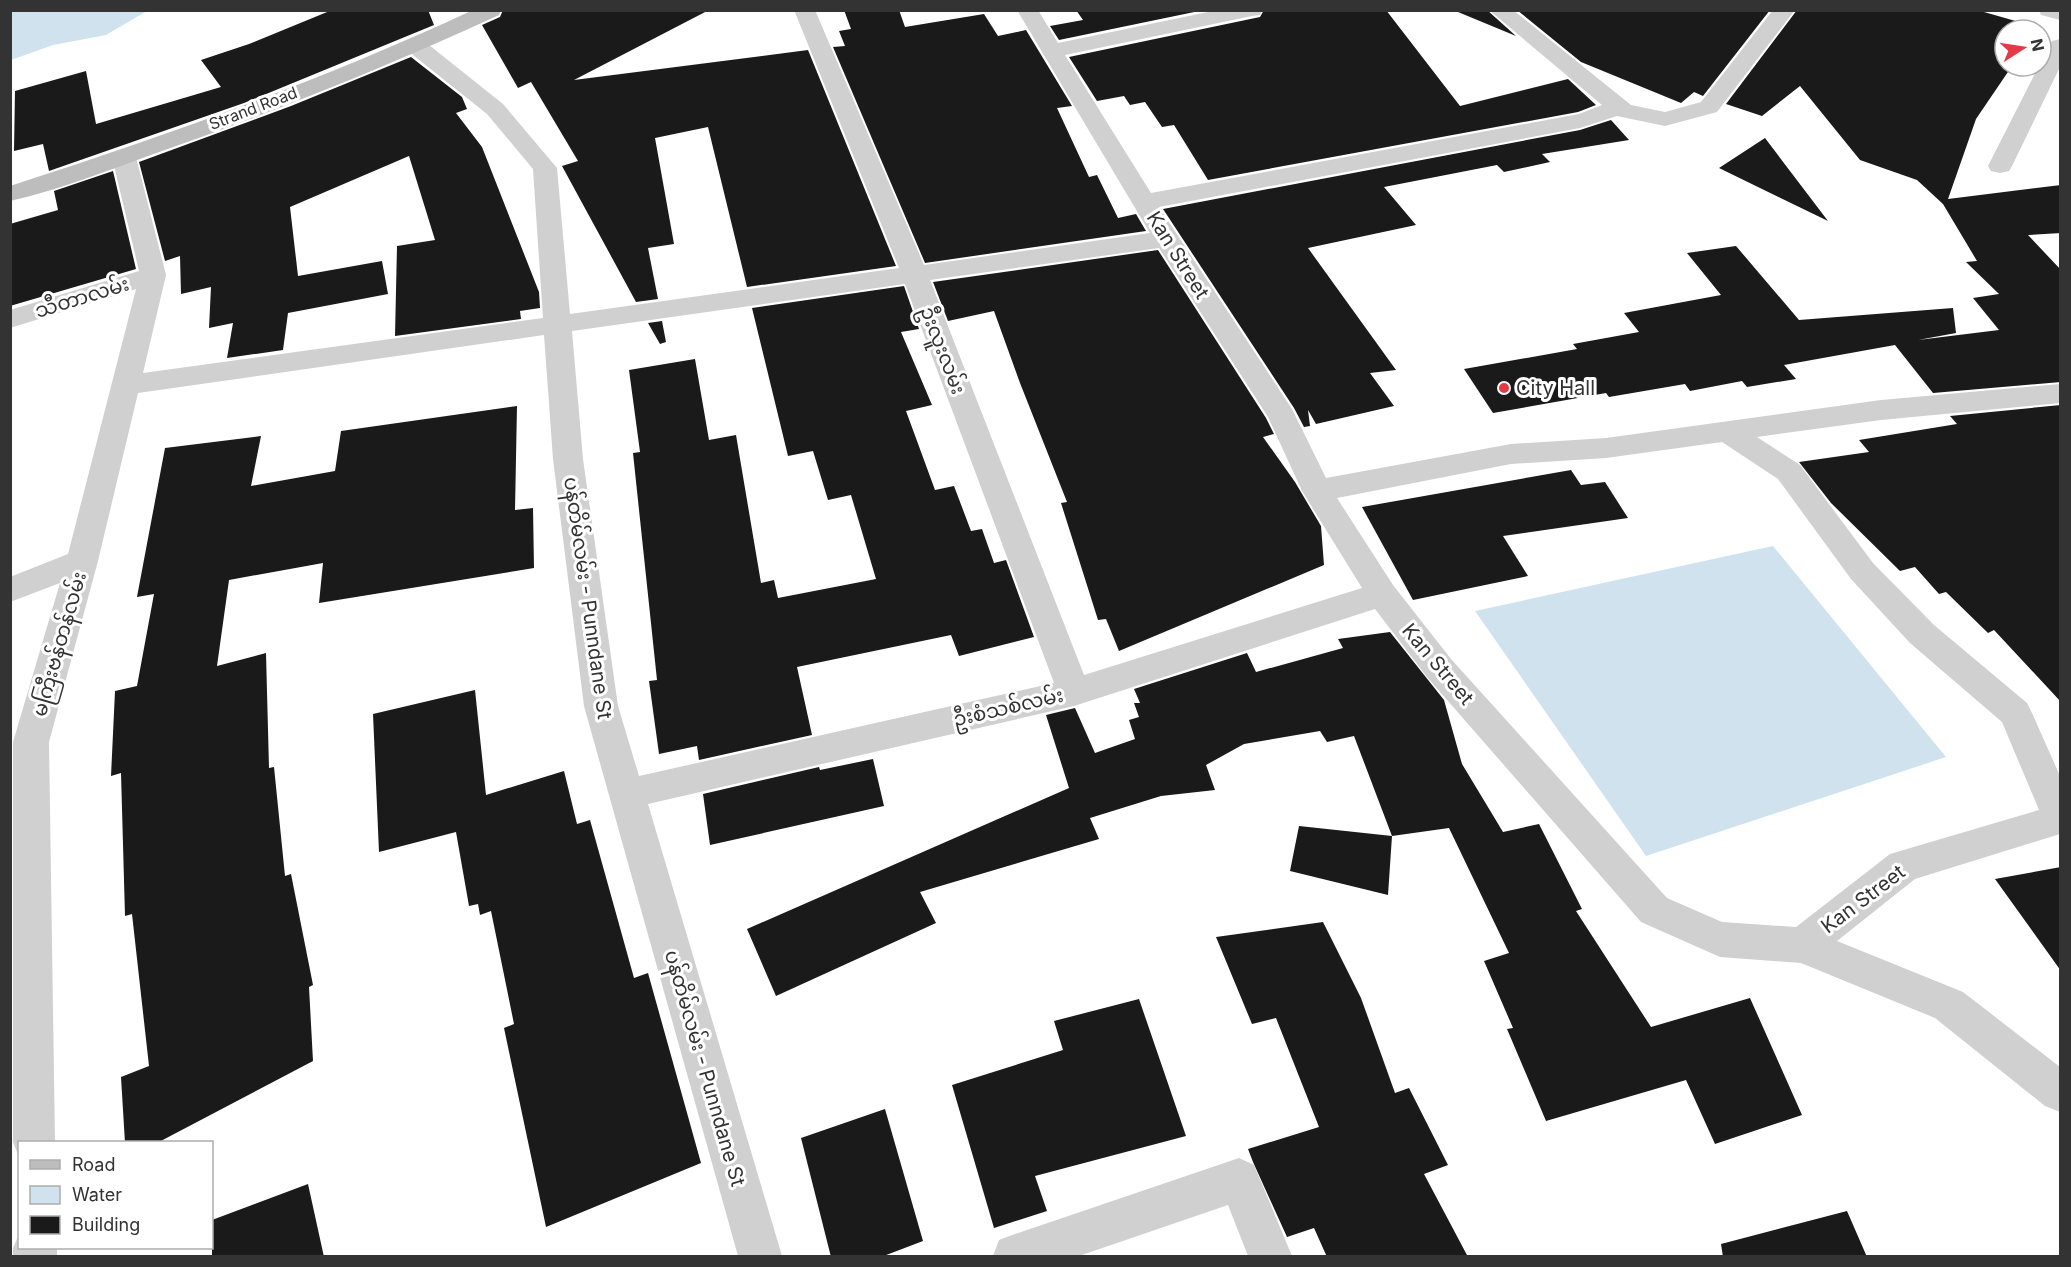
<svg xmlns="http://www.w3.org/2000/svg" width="2071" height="1267" viewBox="0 0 2071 1267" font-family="Inter,'Noto Sans Myanmar',sans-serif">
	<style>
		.water { fill: #cfe2ee }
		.building { fill: #1a1a1a }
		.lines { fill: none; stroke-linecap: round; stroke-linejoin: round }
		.street { fill: #d0d0d0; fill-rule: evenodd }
		.secondary { fill: #bdbdbd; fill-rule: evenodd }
		.poi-dot { fill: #e63946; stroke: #fff; stroke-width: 2 }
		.labels { text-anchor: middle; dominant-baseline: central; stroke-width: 6; stroke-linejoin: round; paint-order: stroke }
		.far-street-label { font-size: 16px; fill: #333; stroke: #fff }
		.street-label { font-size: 20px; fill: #333; stroke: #fff }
		.poi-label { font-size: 20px; fill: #333; stroke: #fff; text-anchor: start }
	</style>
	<rect width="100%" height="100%" fill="#fff"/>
	<path class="water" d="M11,10H147V11L106,35L53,45L11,60Z
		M1773,546L1946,757L1646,856L1475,611Z"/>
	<path class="building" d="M332,10H428L434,25L244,103L49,171L43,144L14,151L15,91L86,71L96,124L221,87L201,60L249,44Z
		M503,10H709L574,80L808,50L896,266L747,287L708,127L655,138L674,244L648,248L658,299L636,302L562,166L578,161L531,82L518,88L482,25L500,17Z
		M844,10H899L905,27L984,14L998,36L1026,30L1072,106L1057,108L1089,177L1097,175L1118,218L1136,214L1146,231L925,263L833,47L845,46L839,31L851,29Z
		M1076,10H1204L1059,40L1050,26L1083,20Z
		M1264,10H1386L1460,106L1568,79L1596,105L1578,112L1208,180L1174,125L1162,127L1145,102L1130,105L1124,96L1097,101L1069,57L1260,17Z
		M1458,10H1487L1516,36L1458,12Z
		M1517,10H1770L1703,96L1694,92L1681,103L1581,62Z
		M1797,10H1977L2033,26L2031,30H2005V66H2012L1976,119L1948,199L2061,185V233L2028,235L2061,270V382L1933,393L1895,345L1784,365L1796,379L1747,387L1742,381L1690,391L1685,384L1609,397L1606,393L1493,413L1464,369L1577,349L1573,344L1639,332L1624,313L1721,295L1687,253L1736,246L1799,320L1953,308L1956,333L1918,340L1999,330L1973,298L1999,294L1966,262L1977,261L1943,204L1917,180L1860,160L1800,86L1762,116L1726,104Z
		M411,57L462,97L467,109L456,113L482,147L539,292L540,308L520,311L521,319L395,336L397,246L435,240L409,156L290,207L298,276L382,261L388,294L288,313L283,350L227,358L233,323L209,328L211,287L181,294L180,256L165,261L139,162L291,106Z
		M1611,120L1629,140L1542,154L1550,162L1504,172L1497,165L1384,187L1416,225L1308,248L1396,370L1370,373L1394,406L1316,424L1308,410L1310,426L1304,427L1294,408L1163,209L1580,130Z
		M1765,138L1828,221L1719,168Z
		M113,171L136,269L10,306V224L58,210L54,191Z
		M1158,250L1266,418L1274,434L1263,437L1295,482L1321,526L1324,565L1119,651L1106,619L1098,620L1061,503L1067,502L1020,383L994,311L948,321L933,282Z
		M904,286L919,329L901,332L932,405L906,411L935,490L954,486L971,531L982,529L994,563L1006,560L1034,637L959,656L951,635L797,667L812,735L699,760L697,746L659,754L649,681L657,680L633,453L640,452L629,370L695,359L709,440L736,435L761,583L774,580L778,598L876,579L851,495L828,500L813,451L788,456L752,308Z
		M662,321L666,342L660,344L648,323Z
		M2061,405V702L1994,630L1988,633L1946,592L1939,594L1915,567L1900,571L1831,503L1799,462L1869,452L1859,440L1957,424L1950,416Z
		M517,406L515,510L533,508L534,568L319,603L323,563L229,580L217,666L266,653L269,768L274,767L285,876L291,874L313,985L309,987L313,1061L157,1143H125L121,1077L149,1066L132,914L125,916L121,773L111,776L115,691L137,686L154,594L137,597L165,448L261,436L251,486L335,471L341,431Z
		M1571,470L1581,485L1605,482L1628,518L1503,536L1528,576L1413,600L1362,507Z
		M1390,632L1444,700L1462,764L1503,832L1539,824L1582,909L1576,911L1651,1027L1750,998L1802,1115L1715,1144L1686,1080L1546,1121L1507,1029L1513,1028L1484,961L1509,953L1449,828L1392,836L1354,736L1327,742L1320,731L1244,744L1206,765L1215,790L1161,796L1090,818L1099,839L920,892L936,923L776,996L747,929L1069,788L1046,715L1075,708L1095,753L1135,739L1129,720L1139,717L1134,703H1140L1134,689L1247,653L1256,672L1343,648L1338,639Z
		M475,690L486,795L564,771L577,824L590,820L634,978L648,973L701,1163L546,1227L504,1028L514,1024L491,911L480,915L478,904L469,906L456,832L379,852L373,714Z
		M873,759L884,806L710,845L703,794L819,767L820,770Z
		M1299,826L1392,836L1388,895L1290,871Z
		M2061,867V971L1995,879Z
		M1323,922L1361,998L1395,1093L1409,1088L1448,1165L1424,1174L1468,1257H1327L1314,1228L1287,1237L1253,1162L1248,1149L1319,1127L1276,1018L1252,1024L1216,937Z
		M1139,999L1186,1136L1035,1176L1047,1211L994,1228L952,1085L1063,1050L1054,1021Z
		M885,1109L923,1241L881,1257H831L801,1138Z
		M308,1184L324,1257H212V1220Z
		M1847,1211L1867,1257H1723L1721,1244Z"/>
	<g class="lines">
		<path class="street" d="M794,10H815L924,265L1150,233L1017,10H1038L1058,43L1218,10H1262L1260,15L1252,16L1065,55L1151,193L1579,114L1602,105L1489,10H1513L1631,105L1665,112L1701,102L1773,10H1795L1717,112L1665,126L1617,116L1580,128L1159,207L1292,409L1326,478L1511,444L1606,438L1881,400L2060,384V403L1881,420L1757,437L1800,465L1873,563L1934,625L2027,703L2032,713L2060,776V834L1915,879L1837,941L1963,992L2060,1067V1112L2045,1106L1935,1018L1801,963L1720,957L1641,922L1427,677L1375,609L1074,706L648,804L782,1256H738L584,706L553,459L544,335L138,393L98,561L49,742L55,1142H20L19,1157L13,1142V742L60,583L10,602V577L68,554L136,289L10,328V310L139,271L112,157L115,152L124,150L133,152L136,157L166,275L143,373L543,318L533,169L487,114L408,51L405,46L408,41H424L503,104L557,168L570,314L899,268ZM1159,248L1268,417L1302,491L1362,588L1084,675L930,280ZM905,284L1054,683L639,776L618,706L583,459L572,331ZM1722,442L1778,479L1851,579L1910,643L2002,722L2039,810L1890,854L1796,927L1722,922L1667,898L1451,659L1393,585L1337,498L1511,464L1606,458Z
			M2039,10H2060V20L2041,15Z
			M2060,39V67L2012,166L2009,171L2000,173L1991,171L1988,166L2049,46L2052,41Z
			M1239,1158L1254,1165L1292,1256H1248L1228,1205L1079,1256H993L999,1240L1015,1234Z
			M20,1232V1248H57V1256H13V1248Z"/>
		<path class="secondary" d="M473,10H501L499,15C389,66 276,111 162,151C112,169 62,189 10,201V186C168,135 323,80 473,10Z"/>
	</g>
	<circle class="poi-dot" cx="1504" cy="388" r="6"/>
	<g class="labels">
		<g class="far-street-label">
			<text transform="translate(253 108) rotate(-21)">Strand Road</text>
		</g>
		<g class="street-label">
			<text transform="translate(1178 255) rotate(58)">Kan Street</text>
			<text transform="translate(82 297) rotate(-17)">သီတာလမ်း</text>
			<text transform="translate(943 350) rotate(69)">ဦးလူးလမ်း</text>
			<text transform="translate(588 598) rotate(82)">ပန်တိမ်လမ်း - Punndane St</text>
			<text transform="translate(59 644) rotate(-74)">မကြီးဗန်တန်လမ်း</text>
			<text transform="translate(1438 664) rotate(50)">Kan Street</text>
			<text transform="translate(1008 707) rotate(-13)">ဦးစံသစ်လမ်း</text>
			<text transform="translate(1863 899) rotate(-37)">Kan Street</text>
			<text transform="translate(705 1068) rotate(74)">ပန်တိမ်လမ်း - Punndane St</text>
		</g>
		<g class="poi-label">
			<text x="1516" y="388">City Hall</text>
		</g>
	</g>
	<rect width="2071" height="1267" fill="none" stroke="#333333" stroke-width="24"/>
	<rect x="18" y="1141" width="195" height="108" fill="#ffffff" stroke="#adadad" stroke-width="1.5"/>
	<rect x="30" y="1160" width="30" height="9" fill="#bdbdbd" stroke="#adadad" stroke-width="1.5"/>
	<text x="72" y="1171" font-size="18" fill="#333333">Road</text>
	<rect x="30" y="1186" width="30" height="18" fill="#cfe2ee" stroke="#adadad" stroke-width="1.5"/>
	<text x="72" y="1201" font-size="18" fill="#333333">Water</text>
	<rect x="30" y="1216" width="30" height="18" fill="#1a1a1a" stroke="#adadad" stroke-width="1.5"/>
	<text x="72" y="1231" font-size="18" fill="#333333">Building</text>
	<g transform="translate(2023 48) rotate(78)"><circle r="28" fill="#ffffff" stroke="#adadad" stroke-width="1.5"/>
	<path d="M0-4.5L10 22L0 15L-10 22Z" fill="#e63946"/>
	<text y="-9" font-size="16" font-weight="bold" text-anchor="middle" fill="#333333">N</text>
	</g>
</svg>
